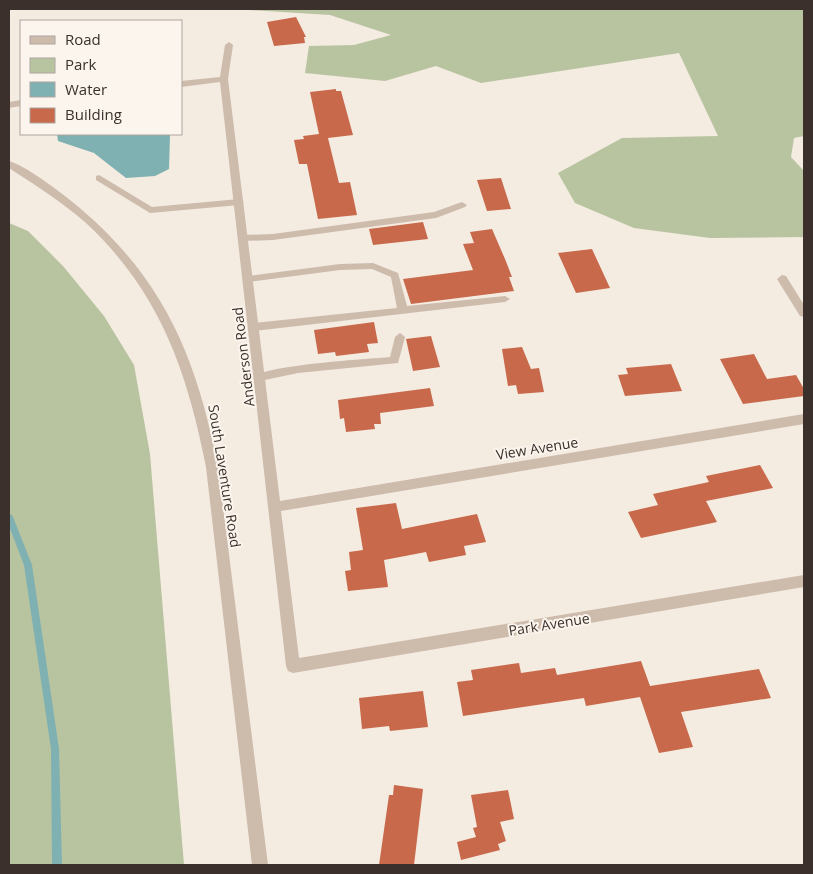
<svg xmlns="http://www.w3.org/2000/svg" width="813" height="874" viewBox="0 0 813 874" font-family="'Open Sans',sans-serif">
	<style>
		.green { fill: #b8c4a0 }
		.water { fill: #7fb0b2 }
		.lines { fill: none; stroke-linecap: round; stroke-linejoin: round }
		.stream { fill: #7fb0b2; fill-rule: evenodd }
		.building { fill: #c8694b }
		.service { fill: #cdbbac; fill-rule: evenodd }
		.minor { fill: #cdbbac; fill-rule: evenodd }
		.tertiary { fill: #cdbbac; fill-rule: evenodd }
		.labels { text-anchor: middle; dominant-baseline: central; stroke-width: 4; stroke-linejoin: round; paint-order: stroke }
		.street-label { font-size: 14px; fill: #3b302b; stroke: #fbf5ee }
	</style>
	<rect width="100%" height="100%" fill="#f4ebe1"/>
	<path class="green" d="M234,9H802L804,11V136L794,138L791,157L804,171V237L710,238L634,228L575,203L558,173L622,138L718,136L679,53L481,83L436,66L385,81L305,73L309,46L354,45L391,35L330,15Z
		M9,223L28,231L63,266L104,316L134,365L150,454L184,865H9Z"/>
	<path class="water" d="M57,134H170L169,169L155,176L126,178L94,153L58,141Z"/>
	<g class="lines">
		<path class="stream" d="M9,514L12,515L13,517L32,565L59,749L62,865H52L51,749L24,565L9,526Z"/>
	</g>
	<path class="building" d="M296,17L306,37H304L305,43L274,46L267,22Z
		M336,89V91H341L353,135L328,138L339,183L350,182L357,215L318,219L307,164H299L294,140L304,139L303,136L319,134L310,92Z
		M501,178L511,209L487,211L477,180Z
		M423,222L428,239L373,245L369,229Z
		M492,229L505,259L512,277H509L514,291L411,304L403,279L473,270L463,244L474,243L470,232Z
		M592,249L610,288L576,293L558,253Z
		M374,322L378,343L367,344L369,352L336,356L335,352L318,354L314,330Z
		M431,336L440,367L413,371L406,339Z
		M522,347L531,369L539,368L544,392L518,394L516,385L508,386L502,349Z
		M754,354L767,379L796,375L804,389V396L743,404L720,359Z
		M671,364L682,391L625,396L618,375L628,374L626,368Z
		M430,388L434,406L380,413L381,424H374L375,429L346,432L344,418L340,419L338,400Z
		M760,465L773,488L706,501L717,522L641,538L628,512L658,505L653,494L709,482L706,476Z
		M396,503L402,529L477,514L486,542L464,546L466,555L429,562L426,552L384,560L388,587L348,591L345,571L351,570L349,552L363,550L356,508Z
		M641,661L650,686L759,669L771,698L681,712L693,747L659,753L640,697L586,706L584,698L463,716L457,682L473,680L471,670L519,663L521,673L555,668L557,675Z
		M423,691L428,727L390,731L389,726L362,729L359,698Z
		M394,785L423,789L414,865H379L389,795H393Z
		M508,790L514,819L500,822L506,841L498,844L500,850L461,860L457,842L476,837L473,828L477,827L471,795Z"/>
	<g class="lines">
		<path class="service" d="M99,175L152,207L239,199L244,202L239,205L150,213L96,180V176Z
			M462,202L467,205L465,207L436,218L273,240L243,241L238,238L243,235L273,234L434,212Z
			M373,263L398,273L407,306L505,296L510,299L505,302L254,331L249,327L254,323L397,308L391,277L372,269L340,270L248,282L243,279L248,276L340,264Z
			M400,333L405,337L398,363L298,373L260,381L255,377C264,365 369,359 390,357L395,337Z"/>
		<path class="minor" d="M229,42L233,45L228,79L280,501L804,414V424L281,511L299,658L804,575V587L293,673L288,671L286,666L220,82L181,87V81L220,77L225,45Z
			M21,100V106L9,108V102Z
			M782,275L786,276L804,305V317L800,316L777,279Z"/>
		<path class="tertiary" d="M9,161C26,166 56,189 70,200C162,274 196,354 218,467L268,865H252L206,467C187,371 160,292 86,223C62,202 35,185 9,168Z"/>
	</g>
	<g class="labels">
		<g class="street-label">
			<text transform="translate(243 357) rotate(-97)">Anderson Road</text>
			<text transform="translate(537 448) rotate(-9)">View Avenue</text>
			<text transform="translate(225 476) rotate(81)">South Laventure Road</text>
			<text transform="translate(549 624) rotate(-9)">Park Avenue</text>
		</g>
	</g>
	<rect width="813" height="874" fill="none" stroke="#3b302b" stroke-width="20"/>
	<rect x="20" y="20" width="162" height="115" fill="#fbf5ee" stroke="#aea6a0"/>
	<rect x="30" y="36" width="25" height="8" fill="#cdbbac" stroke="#aea6a0"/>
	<text x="65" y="45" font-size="15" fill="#3b302b">Road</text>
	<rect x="30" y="58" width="25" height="15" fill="#b8c4a0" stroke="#aea6a0"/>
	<text x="65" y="70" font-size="15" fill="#3b302b">Park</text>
	<rect x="30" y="82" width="25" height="15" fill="#7fb0b2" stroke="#aea6a0"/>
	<text x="65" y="95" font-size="15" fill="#3b302b">Water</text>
	<rect x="30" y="108" width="25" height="15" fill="#c8694b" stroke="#aea6a0"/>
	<text x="65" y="120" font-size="15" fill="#3b302b">Building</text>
</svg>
